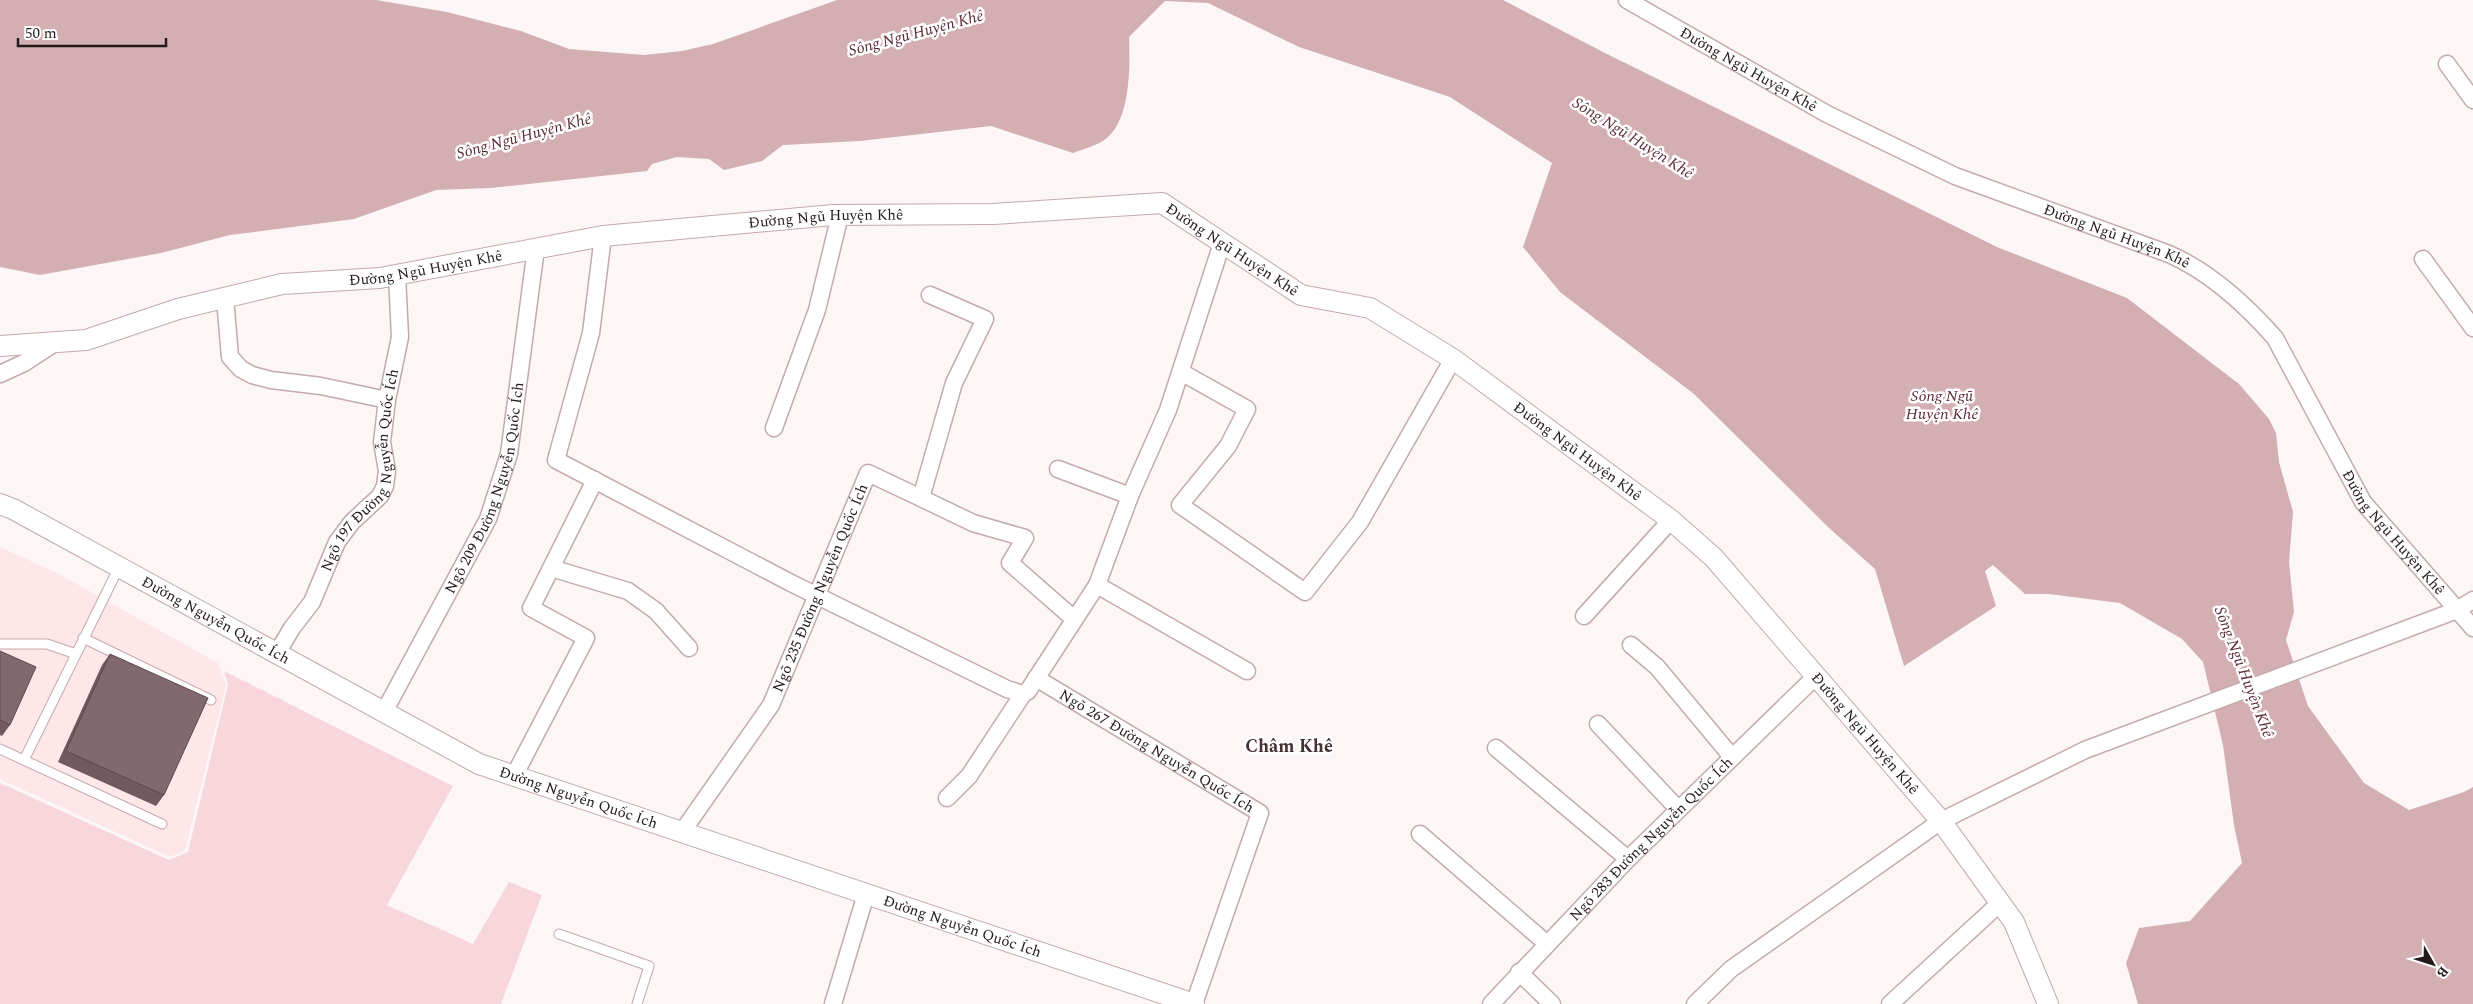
<svg xmlns="http://www.w3.org/2000/svg" width="2473" height="1004" viewBox="0 0 2473 1004" font-family="Spectral,serif">
	<style>
		.built { fill: #fde7e9 }
		.green { fill: #f7d7db }
		.water { fill: #d3afb3 }
		.lines { fill: none; stroke-linecap: round; stroke-linejoin: round }
		.service-casing { stroke: #c5aaad; stroke-width: 11 }
		.minor-casing { stroke: #c5aaad; stroke-width: 19 }
		.tertiary-casing { stroke: #c5aaad; stroke-width: 22 }
		.service { stroke: #fff; stroke-width: 9 }
		.minor { stroke: #fff; stroke-width: 16 }
		.tertiary { stroke: #fff; stroke-width: 20 }
		.wall { fill: #705a5e }
		.building { fill: #82696d; stroke: #5b4a4c }
		.labels { text-anchor: middle; dominant-baseline: central; stroke-width: 5; stroke-linejoin: round; paint-order: stroke }
		.street-label { font-size: 15px; fill: #241a1c; stroke: #fff }
		.water-label { font-size: 16px; font-style: italic; fill: #5b2a34; stroke: #fff }
		.quarter-label { font-size: 18px; font-weight: bold; fill: #463034; stroke: #fff }
	</style>
	<rect width="100%" height="100%" fill="#fcf6f6"/>
	<path class="built" d="M0,547L57,573L218,663L226,685L185,850L170,857L0,779Z"/>
	<path class="green" d="M224,671L453,786L387,905L473,944L509,882L542,895L501,1004H0V783L169,860L188,852L228,685Z"/>
	<path class="water" d="M0,0H376L447,12L521,31L569,49L644,55L682,51L713,44L837,0H1503L1605,53L1997,247L2127,298L2239,384L2269,419L2276,433L2279,462L2293,512L2289,562L2294,612L2286,640L2308,706L2364,783L2409,810L2464,792L2473,787V1004H2138L2126,963L2139,928L2190,921L2242,863L2234,825L2223,745L2203,662L2182,639L2120,603L2049,594H2025L1993,565L1985,571L1996,606L1904,666L1875,569L1828,527L1694,394L1560,292L1523,247L1552,163L1450,97L1299,47L1208,3L1165,1L1129,37C1130,64 1131,117 1108,137C1100,145 1083,149 1073,153L991,126L860,141L783,145L762,161L724,170L709,159L677,157L652,164L647,171L491,188L436,190L354,219L230,235L161,253L40,275L0,267Z"/>
	<g class="lines">
		<g class="service-casing">
			<path id="service" d="M83,638L211,700
				M0,644H47L76,654
				M0,749L162,824
				M24,760L119,567
				M559,934L649,966L637,1004"/>
		</g>
		<g class="minor-casing">
			<g id="minor">
				<path id="s1" d="M1627,0L1827,114L1955,176L2169,254C2210,272 2245,304 2275,338L2363,502L2473,628"/>
				<path d="M2447,64L2473,100"/>
				<path d="M603,236L591,333L556,460L791,583L1007,689L1023,694L1028,691L1097,585L1130,496L1168,410L1222,243"/>
				<path d="M2423,259L2473,328"/>
				<path d="M225,298L230,357L241,369L252,375L271,380L321,386L387,400"/>
				<path d="M1181,372L1247,409L1228,446L1180,505L1305,592L1360,522L1453,359"/>
				<path d="M0,374L24,363L56,342"/>
				<path d="M774,428L817,310L840,215"/>
				<path d="M1058,469L1130,496"/>
				<path d="M921,498L973,523L1025,538L1010,563L1074,619"/>
				<path d="M551,568L628,591L656,611L689,648"/>
				<path d="M1097,585L1247,671"/>
				<path d="M1584,616L1671,520"/>
				<path d="M1631,645L1657,667L1732,757"/>
				<path id="s2" d="M277,653L292,628L312,602L337,542L352,522L380,496L385,486L387,471L382,442L387,400L400,337L397,275"/>
				<path id="s3" d="M1036,678L1260,813L1194,1004"/>
				<path id="s4" d="M384,712L488,519L509,454L536,248"/>
				<path d="M1598,724L1678,809"/>
				<path d="M1496,748L1628,859"/>
				<path d="M514,776L586,638L531,608L595,480"/>
				<path d="M947,798L969,776L1023,694"/>
				<path id="s5" d="M682,832L771,705L868,473L921,498L954,383L985,319L930,295"/>
				<path d="M1420,834L1546,943"/>
				<path d="M1519,972L1552,1004"/>
				<path d="M833,1004L866,894"/>
				<path id="s6" d="M1491,1004L1628,859L1815,677"/>
				<path d="M1695,1004L1731,969L1941,821L2085,750L2457,610L2473,600"/>
				<path d="M1890,1004L2000,903"/>
			</g>
		</g>
		<g class="tertiary-casing">
			<g id="tertiary">
				<path id="s7" d="M0,346L86,340L178,309L282,284L380,278L603,236L833,215L993,214L1162,203L1301,295L1370,308L1453,359L1671,520L1714,558L1941,821L2014,922L2048,1004"/>
				<path id="s8" d="M0,504L13,509L479,764L1194,1004"/>
			</g>
		</g>
		<use href="#service" class="service"/>
		<use href="#minor" class="minor"/>
		<use href="#tertiary" class="tertiary"/>
	</g>
	<path class="wall" d="M0,651L10,725L2,736L0,735Z
		M110,654L164,795L156,806L58,762L102,665Z"/>
	<path class="building" d="M0,651L36,667L10,725L0,720Z
		M110,654L208,698L164,795L66,751Z"/>
	<g class="labels">
		<g class="street-label">
			<text stroke="none"><textPath href="#s1" startOffset="140">Đường Ngũ Huyện Khê</textPath></text>
			<text stroke="none"><textPath href="#s7" startOffset="839">Đường Ngũ Huyện Khê</textPath></text>
			<text stroke="none"><textPath href="#s1" startOffset="545">Đường Ngũ Huyện Khê</textPath></text>
			<text stroke="none"><textPath href="#s7" startOffset="1260">Đường Ngũ Huyện Khê</textPath></text>
			<text stroke="none"><textPath href="#s7" startOffset="435">Đường Ngũ Huyện Khê</textPath></text>
			<text stroke="none"><textPath href="#s7" startOffset="1665">Đường Ngũ Huyện Khê</textPath></text>
			<text stroke="none"><textPath href="#s2" startOffset="208">Ngõ 197 Đường Nguyễn Quốc Ích</textPath></text>
			<text stroke="none"><textPath href="#s4" startOffset="248">Ngõ 209 Đường Nguyễn Quốc Ích</textPath></text>
			<text stroke="none"><textPath href="#s1" startOffset="965">Đường Ngũ Huyện Khê</textPath></text>
			<text stroke="none"><textPath href="#s5" startOffset="282">Ngõ 235 Đường Nguyễn Quốc Ích</textPath></text>
			<text stroke="none"><textPath href="#s8" startOffset="245">Đường Nguyễn Quốc Ích</textPath></text>
			<text stroke="none"><textPath href="#s7" startOffset="2070">Đường Ngũ Huyện Khê</textPath></text>
			<text stroke="none"><textPath href="#s3" startOffset="141">Ngõ 267 Đường Nguyễn Quốc Ích</textPath></text>
			<text stroke="none"><textPath href="#s8" startOffset="650">Đường Nguyễn Quốc Ích</textPath></text>
			<text stroke="none"><textPath href="#s6" startOffset="230">Ngõ 283 Đường Nguyễn Quốc Ích</textPath></text>
			<text stroke="none"><textPath href="#s8" startOffset="1055">Đường Nguyễn Quốc Ích</textPath></text>
		</g>
		<g class="water-label">
			<text transform="translate(916 33) rotate(-15)">Sông Ngũ Huyện Khê</text>
			<text transform="translate(524 136) rotate(-15)">Sông Ngũ Huyện Khê</text>
			<text transform="translate(1633 138) rotate(32)">Sông Ngũ Huyện Khê</text>
			<text x="1942" y="396">Sông Ngũ<tspan x="1942" dy="18">Huyện Khê</tspan></text>
			<text transform="translate(2244 672) rotate(69)">Sông Ngũ Huyện Khê</text>
		</g>
		<g class="quarter-label">
			<text x="1289" y="746">Châm Khê</text>
		</g>
	</g>
	<g transform="translate(2433 964) rotate(129)" stroke="#ffffff" stroke-width="4" paint-order="stroke">
	<path d="M0-4L9 19L0 12L-9 19Z" fill="#241a1c"/>
	<text y="-8" font-size="14" font-weight="bold" text-anchor="middle" fill="#241a1c">B</text>
	</g>
	<path d="M18 38v8h148v-8" fill="none" stroke="#241a1c" stroke-width="2.5"/>
	<text x="25" y="38" font-size="15" fill="#241a1c" stroke="#ffffff" stroke-width="4" paint-order="stroke">50 m</text>
</svg>
